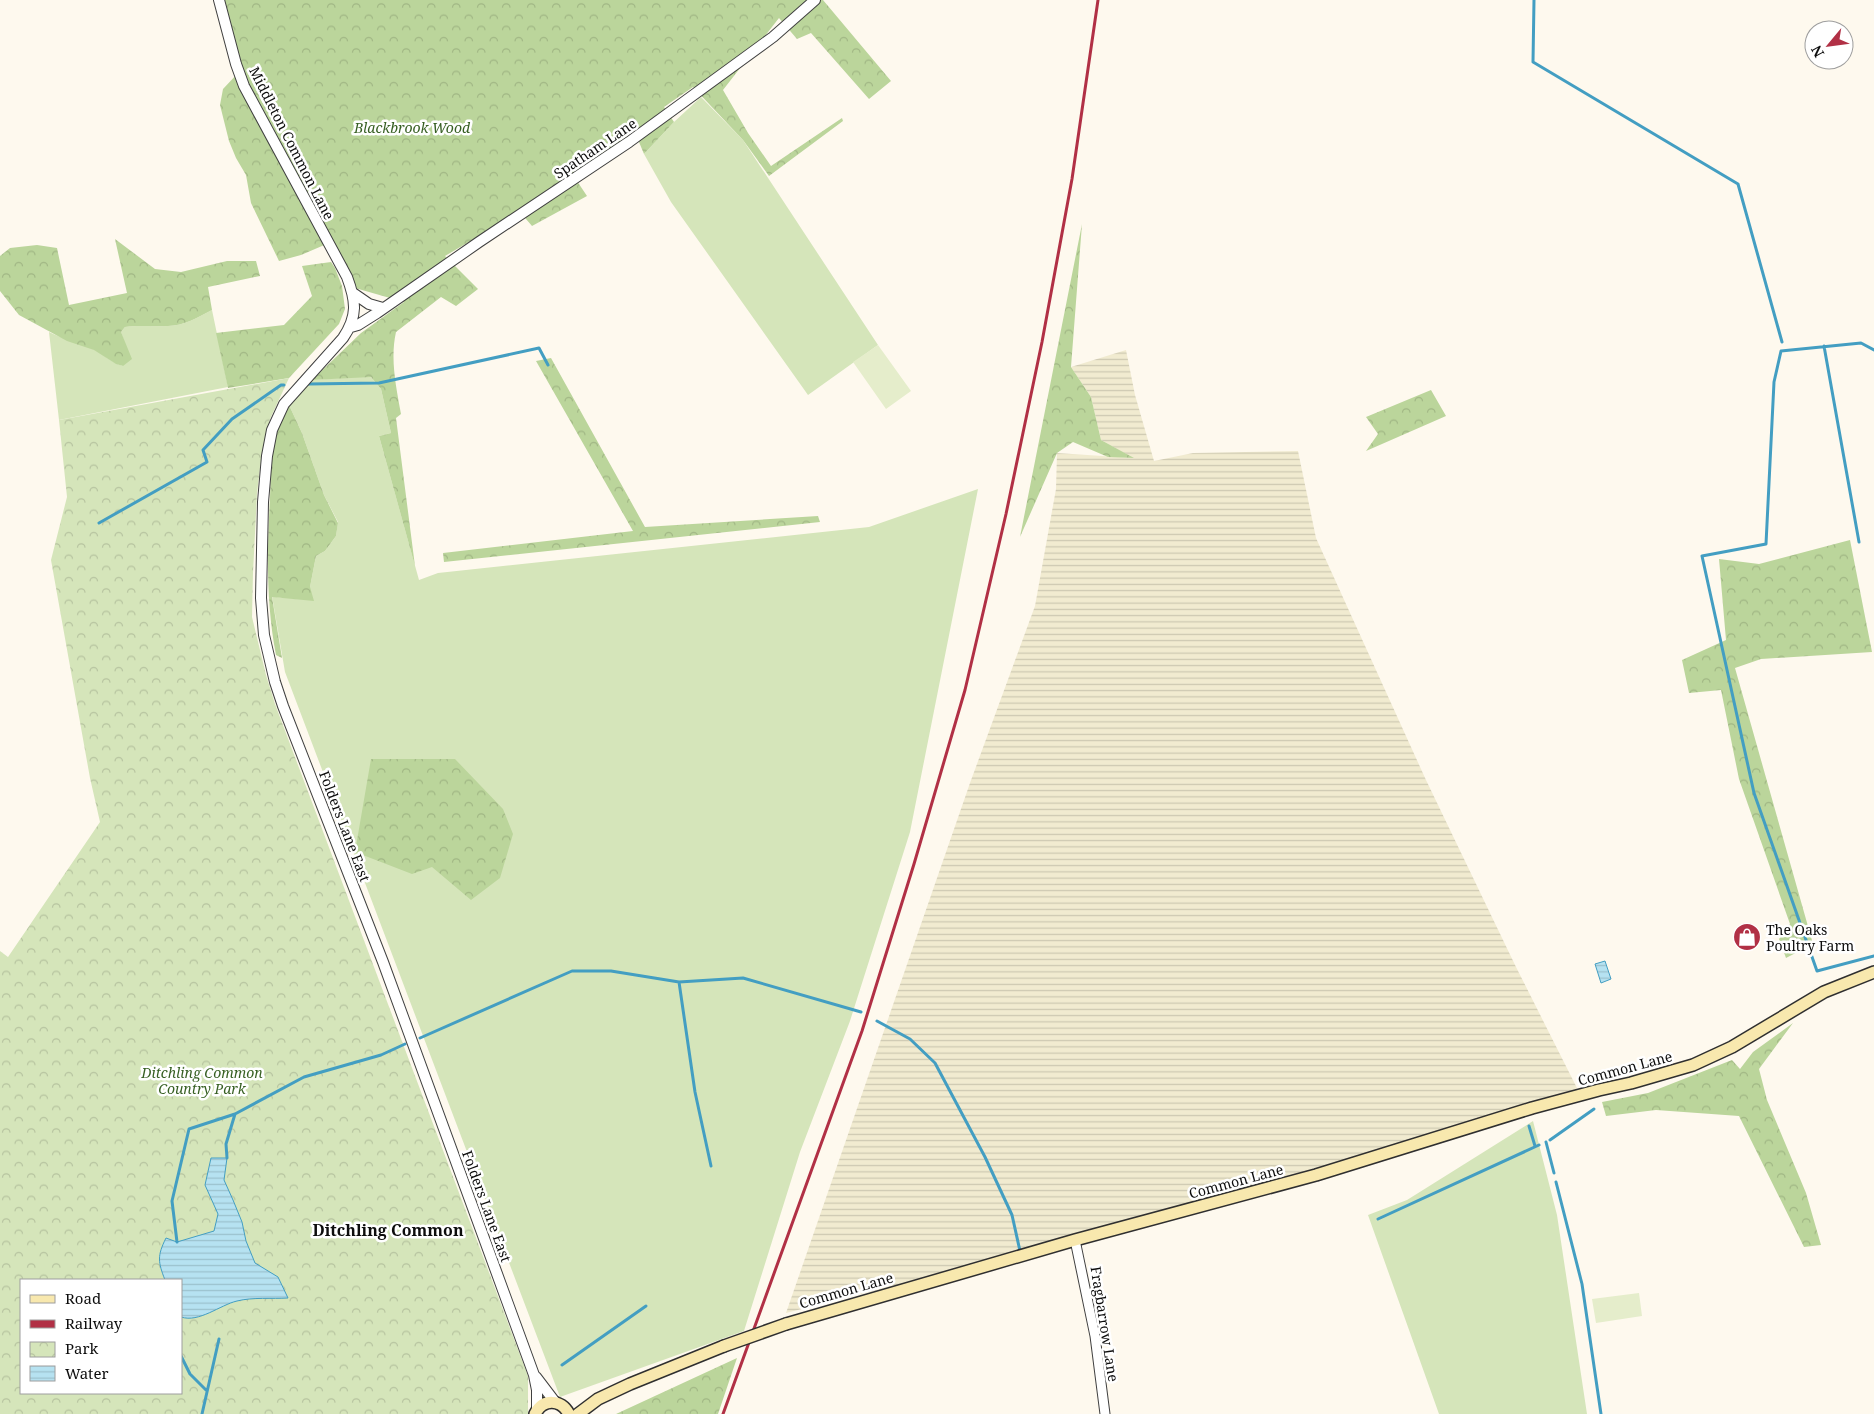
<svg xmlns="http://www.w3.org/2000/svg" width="1874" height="1414" viewBox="0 0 1874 1414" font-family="'Noto Serif',serif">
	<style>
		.farmland { fill: url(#farmland-rules) }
		.grass { fill: #d5e5ba }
		.forest { fill: url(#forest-crowns) }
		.park { fill: url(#park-crowns); fill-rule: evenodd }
		.pitch { fill: #e5edcb }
		.water { fill: url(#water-rules); stroke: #439ec2 }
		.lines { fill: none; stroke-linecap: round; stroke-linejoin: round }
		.stream { stroke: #439ec2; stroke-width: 3 }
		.minor-casing { stroke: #404040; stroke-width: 11 }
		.tertiary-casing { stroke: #404040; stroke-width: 12 }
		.secondary-casing { stroke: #2f2f2f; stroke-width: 14 }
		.minor { stroke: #fff; stroke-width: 9 }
		.tertiary { stroke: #fff; stroke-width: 10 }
		.secondary { stroke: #f8e8ae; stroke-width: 11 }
		.rail { stroke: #b13045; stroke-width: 3 }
		.secondary-bridge-casing { stroke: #2f2f2f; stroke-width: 14; stroke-linecap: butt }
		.secondary-bridge { stroke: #f8e8ae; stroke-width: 11 }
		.labels { text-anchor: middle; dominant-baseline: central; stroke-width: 5; stroke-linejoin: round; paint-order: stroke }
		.park-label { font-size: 14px; font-style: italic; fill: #365f22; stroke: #fff }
		.street-label { font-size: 14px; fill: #0d0d0d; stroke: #fff }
		.poi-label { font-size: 14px; fill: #0d0d0d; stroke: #fff; text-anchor: start }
		.quarter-label { font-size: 16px; font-weight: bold; fill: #0d0d0d; stroke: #fff }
	</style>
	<defs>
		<pattern id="farmland-rules" width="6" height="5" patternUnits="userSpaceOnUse" patternTransform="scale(1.25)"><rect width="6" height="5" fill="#f1ebd0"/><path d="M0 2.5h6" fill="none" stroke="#cdc8b1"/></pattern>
		<pattern id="forest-crowns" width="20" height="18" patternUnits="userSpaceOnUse" patternTransform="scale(1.25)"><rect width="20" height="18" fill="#bbd59b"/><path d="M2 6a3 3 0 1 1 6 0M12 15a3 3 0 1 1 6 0" fill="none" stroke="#a0b684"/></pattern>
		<pattern id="park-crowns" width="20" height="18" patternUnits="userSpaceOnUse" patternTransform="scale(1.25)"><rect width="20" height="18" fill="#d5e5ba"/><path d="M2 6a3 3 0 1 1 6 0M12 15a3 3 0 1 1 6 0" fill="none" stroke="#b6c39f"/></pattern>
		<pattern id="water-rules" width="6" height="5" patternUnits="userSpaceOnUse" patternTransform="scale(1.25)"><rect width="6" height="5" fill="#b6e2f1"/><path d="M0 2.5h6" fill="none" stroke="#9bc1cd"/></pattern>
	</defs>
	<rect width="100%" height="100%" fill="#fef9ee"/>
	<path class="farmland" d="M1126,350L1135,395L1154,461L1193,453L1298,451L1316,538L1426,780L1516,967L1578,1090L1316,1175L1069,1242L786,1313L970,783L1035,606L1056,489L1057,453L1133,458L1101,440L1091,397L1071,367Z"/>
	<path class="grass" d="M701,97L743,140L878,345L808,395L671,202L644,154L674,122Z
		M212,310L228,387L59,420L49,332C63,339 78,343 93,349C104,354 111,363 123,366L125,344L121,332L125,327C140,325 153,327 168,326C184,326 198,317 212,310Z
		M354,377H371L381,389L391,433L379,436L419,580L438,573L869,527L978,489L910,832L850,1021L800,1152L744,1331L560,1397L285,672L272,596L281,598L310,587L316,556L325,551L336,536L338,522L324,495L302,433L289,405L312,380Z
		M1533,1121L1557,1215L1587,1414H1439L1368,1215L1407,1200Z"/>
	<path class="forest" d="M218,0H823L891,81L869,99L811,33L797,39L779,18L723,90L748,133L771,166L842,118L843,121L769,176L743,140L693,87L664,107L674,122L644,154L634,130L575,178L587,196L532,226L520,212L445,256L478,289L456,306L441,297L396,332C390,359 396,386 401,414L396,418L415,566L379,436L391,433L381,389L371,377L312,380L361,333L404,302L355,288L329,243L301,255L279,261L251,203L246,175L236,158L229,141L220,105L223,89L239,72Z
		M1082,224L1071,367L1091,397L1101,440L1134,458L1108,457L1073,442L1057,453L1020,537Z
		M115,239L155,269L181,272L227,261H256L260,276L208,287L212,310C198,317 184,326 168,326C153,327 140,325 125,327L121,332L132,359L123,366L116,364L94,350L67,341L19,315L0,291V256L10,248L37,245L57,248L69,305L127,293Z
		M331,262L335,268L342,286L345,309L339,324L289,378L228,388L216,333L284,325L312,296L302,266Z
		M551,358L645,527L818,516L820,522L444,562L443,553L633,531L536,361Z
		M1431,390L1446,416L1366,451L1378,434L1366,417Z
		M289,405L302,433L324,495L338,523L336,536L325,551L316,556L310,587L314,601L272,597L282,658L276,655C266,603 267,550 270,498C271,476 270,453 276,432C278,422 283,414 289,405Z
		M1850,540L1872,652L1761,659L1735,668L1813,944L1786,958L1779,939L1790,924L1739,779L1721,690L1689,693L1682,660L1726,640L1719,559L1759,564Z
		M371,759H455L503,809L513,834L500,878L471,900L432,867L412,874L355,852Z
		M1793,1023L1759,1069L1767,1100L1806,1193L1821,1245L1804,1247L1739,1116L1656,1110L1606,1116L1602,1102L1648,1093L1732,1060L1740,1069L1753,1052Z
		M737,1358L718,1414H616Z"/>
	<path class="park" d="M289,378L270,419L262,452L257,493L253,573L252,617L266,675L275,704L528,1376V1414H0V951L8,957L100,822L90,778L51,560L67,497L59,420ZM21,1280H181V1393H21Z"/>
	<path class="pitch" d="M878,345L911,391L886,409L853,362Z
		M1639,1293L1642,1316L1596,1323L1592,1299Z"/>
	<path class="water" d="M1605,961L1611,979L1601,983L1595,964Z
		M211,1158H227L224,1180L233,1200L242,1222L246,1241L255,1263L278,1277L288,1298C272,1299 253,1297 237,1301C220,1305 199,1323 181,1317V1280H165C158,1262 157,1256 166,1238L177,1242L214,1231L218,1214L205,1185Z"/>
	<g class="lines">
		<path class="stream" d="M1534,0L1533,62L1738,184L1782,342
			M1824,346L1859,542
			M1874,350L1861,343L1781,351L1774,382L1766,544L1702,556L1754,793L1817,971L1874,956
			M308,384L379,383L539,348L548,365
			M99,523L207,462L203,450L232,419L281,385H284
			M679,982L695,1092L711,1166
			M877,1021L910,1039L935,1063L985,1157L1012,1215L1020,1251
			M420,1038L572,971H611L679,982L743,978L861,1012
			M1529,1126L1535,1146
			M1550,1140L1594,1109
			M1546,1142L1554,1173
			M227,1158L226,1144L235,1114
			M1556,1182L1582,1284L1601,1414
			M1378,1219L1539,1145
			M177,1242L172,1201L189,1129L235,1114L304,1077L381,1055L405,1044
			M181,1356L190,1374L207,1391
			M562,1365L646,1306
			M202,1414L219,1339"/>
		<g class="minor-casing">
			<path id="minor" d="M1075,1240L1095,1336L1105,1414"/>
		</g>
		<g class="tertiary-casing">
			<path id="tertiary" d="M219,0L236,64L244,86L347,277C356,301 358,316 343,338L284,404L272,430L267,456L263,502L261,598L264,635L275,682L283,706L383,962L534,1375L537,1390V1410
				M353,293L369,304L383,308
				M351,327L358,325L377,313L479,242L629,142L773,37L815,0
				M536,1377L555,1402"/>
		</g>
		<g class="secondary-casing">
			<path id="secondary" d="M786,1324L1075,1240L1316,1175L1532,1108L1599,1090L1631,1083L1693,1065L1732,1047L1824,992L1874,972
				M535,1414C543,1398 561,1399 569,1414
				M578,1414L598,1399L630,1384L724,1346"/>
		</g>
		<use href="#minor" class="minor"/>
		<use href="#tertiary" class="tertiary"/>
		<use href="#secondary" class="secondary"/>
		<path class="rail" d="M723,1414L862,1031L914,864L965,690L1006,514L1042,342L1072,179L1098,0"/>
		<g class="secondary-bridge-casing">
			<path id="secondary-bridge" d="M724,1346L786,1324"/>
		</g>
		<use href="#secondary-bridge" class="secondary-bridge"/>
	</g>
	<defs>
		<g id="shop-disc" transform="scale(1.4375)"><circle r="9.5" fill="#b13045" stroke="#fff"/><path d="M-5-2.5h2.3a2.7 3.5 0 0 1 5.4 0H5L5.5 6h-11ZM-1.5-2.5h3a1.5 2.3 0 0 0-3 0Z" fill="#fff"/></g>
	</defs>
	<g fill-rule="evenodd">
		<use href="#shop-disc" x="1747" y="937"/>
	</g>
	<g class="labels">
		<g class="park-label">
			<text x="412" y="127">Blackbrook Wood</text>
			<text x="202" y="1072">Ditchling Common<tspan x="202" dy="16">Country Park</tspan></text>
		</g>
		<g class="street-label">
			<text transform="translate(292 143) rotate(63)">Middleton Common Lane</text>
			<text transform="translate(595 148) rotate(-34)">Spatham Lane</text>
			<text transform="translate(345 826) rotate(69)">Folders Lane East</text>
			<text transform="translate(1625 1068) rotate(-15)">Common Lane</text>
			<text transform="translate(1236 1181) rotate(-15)">Common Lane</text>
			<text transform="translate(487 1206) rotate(70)">Folders Lane East</text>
			<text transform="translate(846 1290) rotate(-16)">Common Lane</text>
			<text transform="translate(1105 1324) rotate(81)">Fragbarrow Lane</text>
		</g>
		<g class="poi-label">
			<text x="1766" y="929">The Oaks<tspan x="1766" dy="16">Poultry Farm</tspan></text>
		</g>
		<g class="quarter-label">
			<text x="388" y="1230">Ditchling Common</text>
		</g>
	</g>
	<rect x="20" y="1279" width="162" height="115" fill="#ffffff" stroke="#9e9e9e"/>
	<rect x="30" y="1295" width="25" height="8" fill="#f8e8ae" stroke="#9e9e9e"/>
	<text x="65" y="1304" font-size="15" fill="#0d0d0d">Road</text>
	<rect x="30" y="1320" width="25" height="8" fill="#b13045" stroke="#9e9e9e"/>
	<text x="65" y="1329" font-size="15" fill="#0d0d0d">Railway</text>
	<rect x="30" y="1342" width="25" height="15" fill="url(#park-crowns)" stroke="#9e9e9e"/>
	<text x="65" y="1354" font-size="15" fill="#0d0d0d">Park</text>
	<rect x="30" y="1366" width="25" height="15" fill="url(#water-rules)" stroke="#9e9e9e"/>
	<text x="65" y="1379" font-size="15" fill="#0d0d0d">Water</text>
	<g transform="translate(1829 45) rotate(241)"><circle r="24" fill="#ffffff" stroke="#9e9e9e"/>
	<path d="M0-4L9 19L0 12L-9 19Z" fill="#b13045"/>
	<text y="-8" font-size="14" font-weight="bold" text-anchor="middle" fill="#0d0d0d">N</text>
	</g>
</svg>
